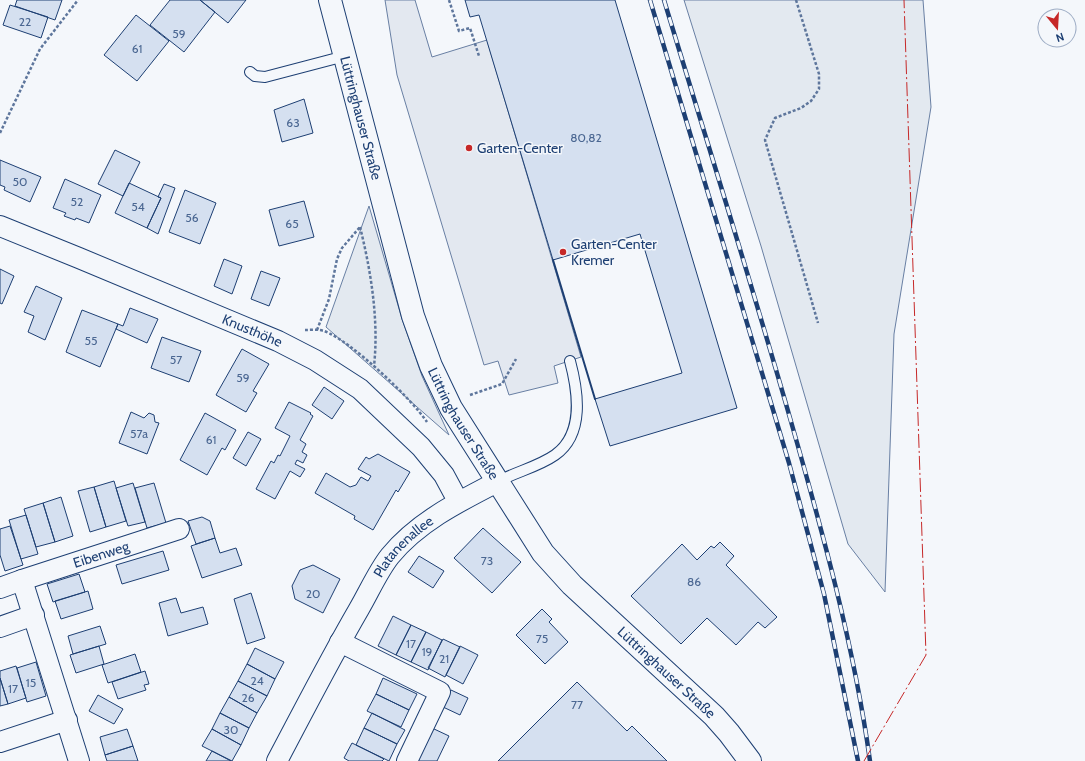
<svg xmlns="http://www.w3.org/2000/svg" width="1085" height="761" viewBox="0 0 1085 761" font-family="Cabin,sans-serif">
	<style>
		.green { fill: #e3e9f0; stroke: #687fa3 }
		.parking { fill: #e3e8f0; stroke: #687fa3 }
		.building { fill: #d5e0f0; stroke: #1d3f73 }
		.lines { fill: none; stroke-linecap: round; stroke-linejoin: round }
		.service-casing { stroke: #1d3f73; stroke-width: 12 }
		.minor-casing { stroke: #1d3f73; stroke-width: 22 }
		.tertiary-casing { stroke: #1d3f73; stroke-width: 24 }
		.path { stroke: #5e769c; stroke-width: 2.5; stroke-dasharray: 3 2; stroke-linecap: butt }
		.service { stroke: #f4f7fb; stroke-width: 10 }
		.minor { stroke: #f4f7fb; stroke-width: 20 }
		.tertiary { stroke: #f4f7fb; stroke-width: 22 }
		.rail-casing { stroke: #1d3f73; stroke-width: 4.5 }
		.rail { stroke: #f4f7fb; stroke-width: 3; stroke-dasharray: 9; stroke-linecap: butt }
		.wall { stroke: #1d3f73; stroke-width: 2 }
		.power { stroke: #c62828; stroke-width: 1; stroke-dasharray: 14 3 2 3; stroke-linecap: butt }
		.poi-dot { fill: #c62828; stroke: #f4f7fb; stroke-width: 1.5 }
		.labels { text-anchor: middle; dominant-baseline: central; stroke-width: 3; stroke-linejoin: round; paint-order: stroke }
		.number-label { font-size: 12px; fill: #4b6792 }
		.street-label { font-size: 14px; fill: #1d3f73; stroke: #f4f7fb }
		.poi-label { font-size: 14px; fill: #1d3f73; stroke: #f4f7fb; text-anchor: start }
	</style>
	<rect width="100%" height="100%" fill="#f4f7fb"/>
	<path class="green" d="M684,0H923L931,107L894,334L885,592L848,544L761,246Z
		M369,206L402,319L422,376L449,435L326,327Z"/>
	<path class="parking" d="M385,0H415L432,57L487,40L581,357L554,366L558,383L509,395L498,361L484,365L397,75Z"/>
	<path class="building" d="M17,0H62L55,20L15,6Z
		M170,0H200L215,12L184,52L150,25Z
		M200,0H246L228,23Z
		M465,0H615L737,408L610,446L595,399L682,373L640,234L553,260L479,15L470,17Z
		M10,5L48,17L41,38L3,25Z
		M136,15L169,41L137,81L104,55Z
		M304,99L313,133L282,142L274,110Z
		M115,150L140,162L123,196L98,184Z
		M0,160L41,177L30,202L4,190L5,187L0,185Z
		M65,179L101,195L89,223L76,218L75,220L64,216L66,213L53,208Z
		M129,183L161,198L147,228L115,213Z
		M164,184L175,188L158,234L147,228L161,198L158,197Z
		M185,190L216,203L200,244L169,232Z
		M304,201L314,237L279,246L269,210Z
		M224,259L242,266L232,294L214,286Z
		M0,269L14,276L2,304L0,303Z
		M261,271L280,278L269,306L251,299Z
		M36,286L62,298L45,340L28,332L34,316L24,312Z
		M130,308L158,319L147,343L116,329L118,324L123,326Z
		M82,310L118,324L100,367L66,352Z
		M162,337L201,351L189,382L151,368Z
		M242,349L269,364L253,391L257,393L246,412L216,395Z
		M324,387L344,401L332,419L312,405Z
		M289,402L311,413L310,414L313,416L300,440L306,444L302,452L307,455L303,463L297,460L295,464L305,469L300,477L290,471L275,499L256,489L271,461L274,463L278,455L280,456L290,436L275,428Z
		M131,412L144,418L149,413L154,415L155,422L159,423L147,454L119,443Z
		M205,413L236,430L225,450L222,448L207,475L180,460Z
		M248,432L261,439L246,466L233,458Z
		M378,454L410,472L398,492L396,490L373,530L354,519L355,516L315,493L326,473L350,487L356,485L361,477L368,481L371,476L358,469L366,457L369,459Z
		M114,481L126,521L106,527L94,487Z
		M133,483L145,522L128,526L116,488Z
		M154,483L166,523L147,528L135,488Z
		M94,487L106,527L90,532L78,491Z
		M61,497L73,536L55,542L43,503Z
		M43,503L55,542L36,547L24,509Z
		M26,515L38,554L21,559L9,520Z
		M202,517L210,521L215,538L196,544L188,521Z
		M10,526L23,565L5,571L0,555V529Z
		M483,528L521,562L492,593L454,558Z
		M215,538L220,553L236,548L242,565L202,578L191,546Z
		M720,542L734,556L726,565L777,617L765,628L758,622L736,645L707,618L681,644L631,596L682,544L697,560L711,546L714,548Z
		M163,551L169,570L122,584L116,565Z
		M419,556L444,571L433,588L408,572Z
		M313,565L340,579L323,613L295,599L292,586L300,570Z
		M79,574L85,592L53,602L47,584Z
		M88,591L93,609L61,619L55,601Z
		M251,593L265,638L247,644L234,599Z
		M176,598L181,613L203,607L208,624L168,636L159,603Z
		M542,609L552,619L549,622L568,642L545,664L516,635Z
		M393,616L411,625L396,655L378,646Z
		M411,625L426,632L411,662L396,655Z
		M100,626L106,644L73,654L68,636Z
		M426,632L442,640L428,670L411,662Z
		M443,639L460,647L445,677L428,668Z
		M99,646L104,664L76,673L70,655Z
		M460,646L478,655L463,684L446,675Z
		M255,648L284,662L275,679L247,664Z
		M135,654L141,672L108,683L102,665Z
		M36,662L46,696L27,702L17,668Z
		M247,664L275,679L267,696L238,681Z
		M16,666L26,698L8,704L0,678V671Z
		M145,671L149,684L144,685L146,690L118,699L112,682Z
		M0,678L8,704L0,706Z
		M383,678L417,694L409,710L376,694Z
		M238,681L267,696L257,713L229,697Z
		M577,682L627,731L632,726L667,761H498Z
		M451,690L468,698L460,715L443,707Z
		M376,694L409,710L401,727L367,711Z
		M98,695L123,709L114,724L89,711Z
		M229,697L257,713L249,728L220,713Z
		M220,713L249,728L241,745L212,729Z
		M372,713L405,730L397,744L364,728Z
		M364,728L397,744L389,761L356,745Z
		M432,728L449,736L437,761H416Z
		M127,729L133,746L105,755L100,737Z
		M212,729L241,745L232,761L202,746Z
		M352,743L384,759L382,761H349L344,758Z
		M133,746L138,761H107L105,755Z
		M212,751L231,761H206Z"/>
	<g class="lines">
		<g class="service-casing">
			<path id="service" d="M250,72L255,76L265,77L345,56
				M497,482C515,472 538,467 555,455C585,434 578,391 570,361"/>
		</g>
		<g class="minor-casing">
			<g id="minor">
				<path id="s1" d="M0,226L79,258L278,341L315,360L360,389L421,447L444,475L458,501"/>
				<path id="s2" d="M22,580L179,529"/>
				<path d="M0,588L22,580L79,761"/>
				<path d="M0,627L34,615"/>
				<path d="M340,642L440,692L407,761"/>
				<path d="M0,742L67,720"/>
				<path id="s3" d="M277,761C304,710 330,659 359,609C369,592 378,571 390,556C418,522 458,502 497,482"/>
			</g>
		</g>
		<g class="tertiary-casing">
			<g id="tertiary">
				<path id="s4" d="M330,0L413,316L431,366L451,408L543,553L572,585L714,716L729,733L750,761"/>
			</g>
		</g>
		<path class="path" d="M449,0L459,31L470,28L479,56
			M796,0L819,74V89L811,101L801,108L775,118L765,140L818,323
			M0,133L40,49L78,0
			M360,227C371,271 379,321 374,366
			M305,330C311,330 318,329 324,331C350,340 411,398 427,422
			M317,330L329,299L337,259L342,248L360,227
			M470,395L502,384L516,359"/>
		<use href="#service" class="service"/>
		<use href="#minor" class="minor"/>
		<use href="#tertiary" class="tertiary"/>
		<g class="rail-casing">
			<path id="rail" d="M650,0L789,463L824,594L858,761
				M664,0C706,139 750,278 790,418C822,530 854,645 870,761"/>
		</g>
		<use href="#rail" class="rail"/>
		<path class="wall" d="M553,260L595,399"/>
		<path class="power" d="M864,761L926,655L904,0"/>
	</g>
	<g class="poi-dot">
		<circle cx="469" cy="148" r="4"/>
		<circle cx="563" cy="252" r="4"/>
	</g>
	<g class="labels">
		<g class="number-label">
			<text x="25" y="21">22</text>
			<text x="179" y="33">59</text>
			<text x="137" y="48">61</text>
			<text x="293" y="122">63</text>
			<text x="586" y="137">80,82</text>
			<text x="20" y="181">50</text>
			<text x="77" y="201">52</text>
			<text x="138" y="206">54</text>
			<text x="192" y="217">56</text>
			<text x="292" y="223">65</text>
			<text x="91" y="340">55</text>
			<text x="176" y="359">57</text>
			<text x="243" y="377">59</text>
			<text x="139" y="433">57a</text>
			<text x="211" y="439">61</text>
			<text x="487" y="560">73</text>
			<text x="694" y="581">86</text>
			<text x="313" y="593">20</text>
			<text x="542" y="638">75</text>
			<text x="411" y="643">17</text>
			<text x="427" y="651">19</text>
			<text x="444" y="658">21</text>
			<text x="257" y="680">24</text>
			<text x="31" y="682">15</text>
			<text x="13" y="688">17</text>
			<text x="248" y="697">26</text>
			<text x="577" y="704">77</text>
			<text x="231" y="729">30</text>
		</g>
		<g class="street-label">
			<text stroke="none"><textPath href="#s4" startOffset="122">Lüttringhauser Straße</textPath></text>
			<text stroke="none"><textPath href="#s1" startOffset="273">Knusthöhe</textPath></text>
			<text stroke="none"><textPath href="#s4" startOffset="446">Lüttringhauser Straße</textPath></text>
			<text stroke="none"><textPath href="#s3" startOffset="250">Platanenallee</textPath></text>
			<text stroke="none"><textPath href="#s2" startOffset="83">Eibenweg</textPath></text>
			<text stroke="none"><textPath href="#s4" startOffset="770">Lüttringhauser Straße</textPath></text>
		</g>
		<g class="poi-label">
			<text x="477" y="148">Garten-Center</text>
			<text x="571" y="244">Garten-Center<tspan x="571" dy="16">Kremer</tspan></text>
		</g>
	</g>
	<g transform="translate(1057 28) rotate(162)"><circle r="19" fill="#f4f7fb" stroke="#9eadc5"/>
	<path d="M0-3L7 15L0 10L-7 15Z" fill="#c62828"/>
	<text y="-6" font-size="11" font-weight="bold" text-anchor="middle" fill="#1d3f73">N</text>
	</g>
</svg>
